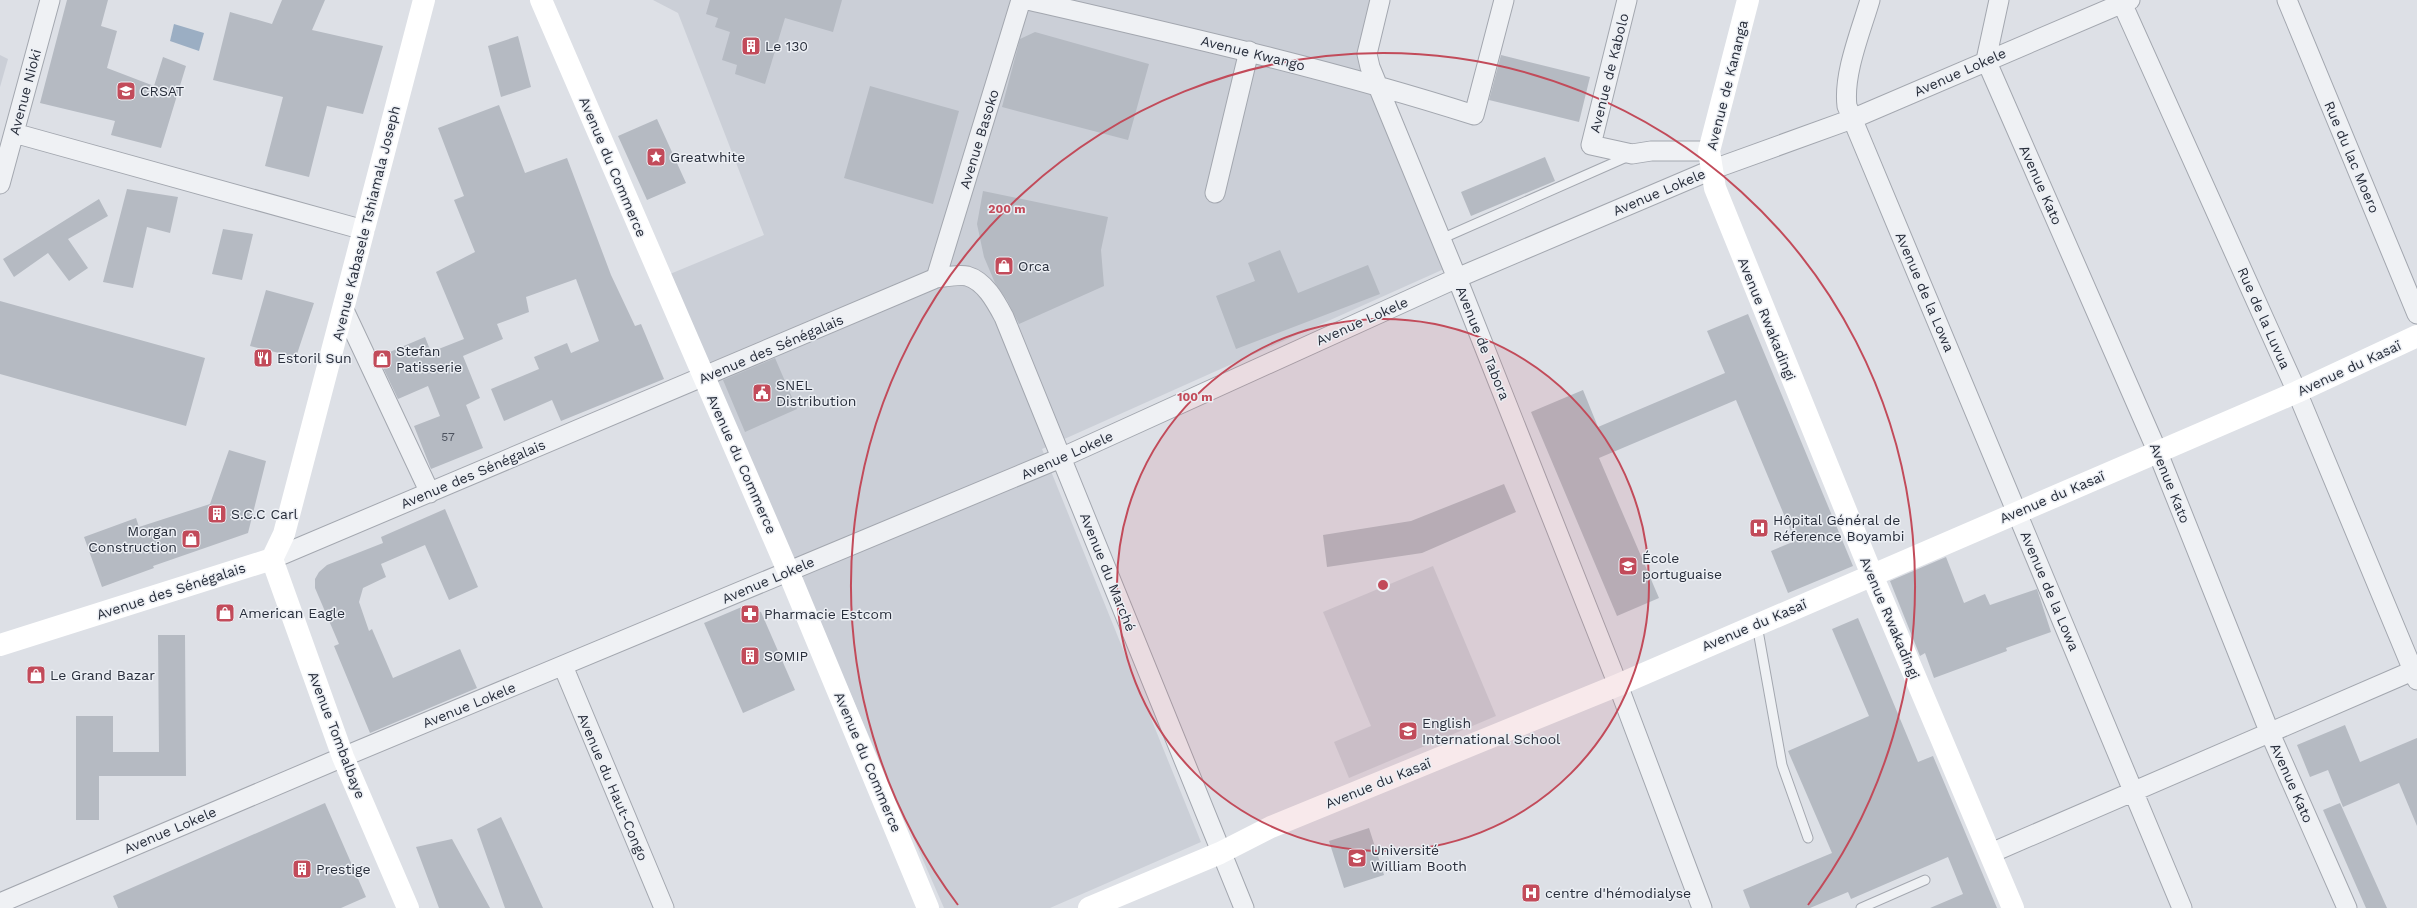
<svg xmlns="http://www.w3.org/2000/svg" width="2417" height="908" viewBox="0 0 2417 908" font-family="'Work Sans',sans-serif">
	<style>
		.built { fill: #cbcfd7 }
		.water { fill: #9baec3 }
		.building { fill: #b5bac2 }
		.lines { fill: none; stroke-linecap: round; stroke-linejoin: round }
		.lane-casing { stroke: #a3a7af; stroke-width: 11 }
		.street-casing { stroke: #a3a7af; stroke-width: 21 }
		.lane { stroke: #eff1f4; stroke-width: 9 }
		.street { stroke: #eff1f4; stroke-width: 19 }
		.secondary { stroke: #fff; stroke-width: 22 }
		.ring { fill: none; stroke: #c24b5a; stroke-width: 2 }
		.labels { text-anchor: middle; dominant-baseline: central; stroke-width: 3; stroke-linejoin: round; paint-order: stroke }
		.number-label { font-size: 12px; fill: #4b515d }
		.poi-label { font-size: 14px; fill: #282e3b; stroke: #eceff4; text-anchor: start }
		.street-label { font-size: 14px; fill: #282e3b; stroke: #eceff4 }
		.centre { fill: #c24b5a; stroke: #eceff4; stroke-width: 2 }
		.ring-label { font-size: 12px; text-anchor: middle; font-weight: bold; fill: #c24b5a; stroke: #eceff4; stroke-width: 3; stroke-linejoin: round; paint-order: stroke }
	</style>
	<rect width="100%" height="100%" fill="#dde0e6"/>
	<path class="built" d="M653,0H1374L1360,56L1444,269L1042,449L1201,842L1050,908H944L715,384L670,274L764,235L678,13Z
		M0,55L8,59L0,87Z
		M1433,566L1496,716L1349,778L1334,742L1371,726L1323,612Z"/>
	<path class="water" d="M174,24L204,33L199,51L170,41Z"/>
	<path class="building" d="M67,0H108L101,26L117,31L107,68L154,86L163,57L186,66L161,148L111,135L115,121L40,103Z
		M282,0H325L312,30L383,46L363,114L327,106L309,177L265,166L283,97L213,80L230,12L272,24Z
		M710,0H842L833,32L785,18L765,84L735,74L737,65L722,60L730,32L715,27L718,18L706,14Z
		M1035,32L1149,64L1128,140L1002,107L1020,39Z
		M518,36L531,87L501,97L488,46Z
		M1501,55L1590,77L1579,122L1489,100Z
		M870,86L959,111L933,204L844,178Z
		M499,105L525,173L567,158L611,275L635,326L641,324L664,379L561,421L552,400L504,421L491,389L539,369L534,357L567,343L571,353L599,341L576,279L526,297L529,312L497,324L503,339L463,356L480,398L466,405L483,448L431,469L414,426L440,416L428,386L398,399L378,357L425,337L431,352L464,339L436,272L475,252L454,200L464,196L438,128Z
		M657,119L686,183L647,200L618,136Z
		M1545,157L1555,181L1471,216L1461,192Z
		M127,189L178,197L170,233L147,227L133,288L103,282Z
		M983,191L1108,217L1101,250L1104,286L1019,324L1007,300L995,283L984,257L977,224Z
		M99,199L108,216L68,239L88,268L69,281L48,253L14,277L3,259Z
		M223,229L253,234L242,280L212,274Z
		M1280,250L1298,293L1368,265L1380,294L1236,349L1216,296L1255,281L1248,263Z
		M266,290L314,303L296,357L250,346Z
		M0,301L205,358L186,426L0,374Z
		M1748,314L1853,566L1788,593L1771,551L1795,541L1736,400L1599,458L1659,598L1617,616L1531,412L1583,390L1598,427L1725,373L1707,331Z
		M775,358L797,409L745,432L723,380Z
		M229,450L266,461L248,533L153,566L154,568L102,587L84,537L136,518L139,527L210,504Z
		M1504,484L1516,512L1422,553L1327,567L1323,535L1411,521Z
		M445,509L478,587L449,600L425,545L381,564L386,577L363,588L359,602L369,631L372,629L393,678L460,649L477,688L370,733L334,646L339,644L315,588V579L319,572L327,565L383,543L381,537Z
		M1946,557L1964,603L1985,594L1990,605L2037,589L2051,632L2006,648L2007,651L1934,678L1925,653L1920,656L1890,581Z
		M744,606L761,612L795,690L743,713L704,623Z
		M1858,618L1918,762L1933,756L1997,908H1930L1963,894L1948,857L1851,899L1848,892L1810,908H1750L1743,890L1832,853L1788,751L1869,716L1832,629Z
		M158,635H185L186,776H99V820H76V716H113V752H159Z
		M2345,725L2360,762L2417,738V826L2399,783L2343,807L2328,770L2310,777L2297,745Z
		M325,803L366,897L341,908H118L113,896Z
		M2340,803L2387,908H2366L2323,810Z
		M501,817L521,860L543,908H505L477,829Z
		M1369,828L1384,875L1344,888L1329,841Z
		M452,839L490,908H439L416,847Z"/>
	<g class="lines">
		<g class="lane-casing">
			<path id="lane" d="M1441,239L1629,156
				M1757,625L1782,765L1808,838
				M1861,908L1925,880"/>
		</g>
		<g class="street-casing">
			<path id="street" d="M1028,0C1179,35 1327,68 1474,115L1504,0
				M1380,0L1367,54L1370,67L1457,278L1618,685L1702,908
				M1627,0L1591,145L1632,154L1651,151H1709
				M1870,0C1861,31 1843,74 1847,106L2182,908
				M1999,0L1986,60L2158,453L2269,731L2347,908
				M2123,0L2122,3L2297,392L2417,680
				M2287,0L2417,314
				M14,133L364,230
				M0,184L50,0
				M1215,193L1249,51
				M936,278L1021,0
				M344,310L430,493
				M272,559L936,278C945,277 959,274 967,276C985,281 996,302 1004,317L1244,908
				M563,666L664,908
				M1991,853L2417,669
				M0,903L343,757L1063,457L1457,278L1711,170L1852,119L2130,0"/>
		</g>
		<use href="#lane" class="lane"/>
		<use href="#street" class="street"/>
		<path class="secondary" d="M541,0L788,571L928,908
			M1748,0L1709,151L1715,188L1872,575L2013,908
			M272,559L284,534L424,0
			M272,559L343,757L408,908
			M0,645L272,559
			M1089,908L1220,853L1271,827L1618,685L2297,392L2417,336"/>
	</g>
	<circle cx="1383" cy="585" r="266" fill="#c24b5a" fill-opacity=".12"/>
	<g class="ring">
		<circle cx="1383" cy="585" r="266"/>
		<path d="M958 905A532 532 0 1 1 1808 905"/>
	</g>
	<defs>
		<g id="building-square" transform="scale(1)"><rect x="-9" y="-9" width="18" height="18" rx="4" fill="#c24b5a" stroke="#eceff4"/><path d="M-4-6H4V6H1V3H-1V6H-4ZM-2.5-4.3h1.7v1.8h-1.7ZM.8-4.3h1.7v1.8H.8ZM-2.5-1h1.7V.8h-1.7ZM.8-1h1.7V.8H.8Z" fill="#fff"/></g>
		<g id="university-square" transform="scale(1)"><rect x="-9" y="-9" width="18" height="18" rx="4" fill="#c24b5a" stroke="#eceff4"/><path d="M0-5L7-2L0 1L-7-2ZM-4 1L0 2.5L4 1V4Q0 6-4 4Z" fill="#fff"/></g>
		<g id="sight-square" transform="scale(1)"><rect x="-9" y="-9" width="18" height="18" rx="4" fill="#c24b5a" stroke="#eceff4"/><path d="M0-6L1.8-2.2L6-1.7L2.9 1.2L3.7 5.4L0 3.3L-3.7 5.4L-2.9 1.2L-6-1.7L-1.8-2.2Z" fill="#fff"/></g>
		<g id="shop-square" transform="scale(1)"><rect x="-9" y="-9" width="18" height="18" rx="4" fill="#c24b5a" stroke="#eceff4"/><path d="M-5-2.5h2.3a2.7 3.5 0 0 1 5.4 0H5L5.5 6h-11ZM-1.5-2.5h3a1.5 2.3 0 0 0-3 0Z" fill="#fff"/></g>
		<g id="restaurant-square" transform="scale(1)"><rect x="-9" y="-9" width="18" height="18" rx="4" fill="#c24b5a" stroke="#eceff4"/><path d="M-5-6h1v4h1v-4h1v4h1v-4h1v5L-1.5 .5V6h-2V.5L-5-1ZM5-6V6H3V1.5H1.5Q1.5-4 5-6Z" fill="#fff"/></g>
		<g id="civic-square" transform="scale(1)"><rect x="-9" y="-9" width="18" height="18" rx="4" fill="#c24b5a" stroke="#eceff4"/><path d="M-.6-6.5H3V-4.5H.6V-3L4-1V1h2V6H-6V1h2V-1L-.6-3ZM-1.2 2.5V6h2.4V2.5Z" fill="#fff"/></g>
		<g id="hospital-square" transform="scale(1)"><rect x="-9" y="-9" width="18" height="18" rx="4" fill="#c24b5a" stroke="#eceff4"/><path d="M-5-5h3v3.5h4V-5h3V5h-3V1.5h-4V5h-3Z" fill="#fff"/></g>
		<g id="school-square" transform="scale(1)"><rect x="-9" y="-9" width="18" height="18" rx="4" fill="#c24b5a" stroke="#eceff4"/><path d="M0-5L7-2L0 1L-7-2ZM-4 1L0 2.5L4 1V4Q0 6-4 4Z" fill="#fff"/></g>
		<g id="pharmacy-square" transform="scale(1)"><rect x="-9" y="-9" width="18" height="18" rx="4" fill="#c24b5a" stroke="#eceff4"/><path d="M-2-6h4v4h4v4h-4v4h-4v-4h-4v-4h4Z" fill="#fff"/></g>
	</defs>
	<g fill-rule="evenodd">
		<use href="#building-square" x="751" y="46"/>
		<use href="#university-square" x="126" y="91"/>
		<use href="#sight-square" x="656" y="157"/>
		<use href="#shop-square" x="1004" y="266"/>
		<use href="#restaurant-square" x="263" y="358"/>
		<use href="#shop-square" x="382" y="359"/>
		<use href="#civic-square" x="762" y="393"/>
		<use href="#building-square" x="217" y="514"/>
		<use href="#hospital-square" x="1759" y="528"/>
		<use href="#shop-square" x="191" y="539"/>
		<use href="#school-square" x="1628" y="566"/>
		<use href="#shop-square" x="225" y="613"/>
		<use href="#pharmacy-square" x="750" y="614"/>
		<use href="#building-square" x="750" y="656"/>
		<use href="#shop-square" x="36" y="675"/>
		<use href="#school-square" x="1408" y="731"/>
		<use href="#university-square" x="1357" y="858"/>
		<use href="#building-square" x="302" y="869"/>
		<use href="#hospital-square" x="1531" y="893"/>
	</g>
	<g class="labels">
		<g class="number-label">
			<text x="448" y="437">57</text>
		</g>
		<g class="poi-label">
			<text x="765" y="46">Le 130</text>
			<text x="140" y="91">CRSAT</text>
			<text x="670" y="157">Greatwhite</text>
			<text x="1018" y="266">Orca</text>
			<text x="396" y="351">Stefan<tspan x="396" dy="16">Patisserie</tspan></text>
			<text x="277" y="358">Estoril Sun</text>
			<text x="776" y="385">SNEL<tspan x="776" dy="16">Distribution</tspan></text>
			<text x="231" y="514">S.C.C Carl</text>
			<text x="1773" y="520">Hôpital Général de<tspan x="1773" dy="16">Réference Boyambi</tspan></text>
			<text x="177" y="531" text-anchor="end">Morgan<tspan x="177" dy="16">Construction</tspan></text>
			<text x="1642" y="558">École<tspan x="1642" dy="16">portuguaise</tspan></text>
			<text x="239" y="613">American Eagle</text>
			<text x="764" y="614">Pharmacie Estcom</text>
			<text x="764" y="656">SOMIP</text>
			<text x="50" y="675">Le Grand Bazar</text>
			<text x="1422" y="723">English<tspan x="1422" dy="16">International School</tspan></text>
			<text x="1371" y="850">Université<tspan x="1371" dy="16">William Booth</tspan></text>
			<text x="316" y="869">Prestige</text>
			<text x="1545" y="893">centre d'hémodialyse</text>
		</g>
		<g class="street-label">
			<text transform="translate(1253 53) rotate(14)">Avenue Kwango</text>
			<text transform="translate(1960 72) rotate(-24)">Avenue Lokele</text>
			<text transform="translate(1609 73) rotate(-76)">Avenue de Kabolo</text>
			<text transform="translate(1727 85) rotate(-76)">Avenue de Kananga</text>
			<text transform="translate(25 92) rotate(-75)">Avenue Nioki</text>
			<text transform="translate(979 139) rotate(-73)">Avenue Basoko</text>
			<text transform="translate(2352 157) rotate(67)">Rue du lac Moero</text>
			<text transform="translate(613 167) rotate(67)">Avenue du Commerce</text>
			<text transform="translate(2041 185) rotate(66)">Avenue Kato</text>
			<text transform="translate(1659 192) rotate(-23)">Avenue Lokele</text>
			<text transform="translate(366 223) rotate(-76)">Avenue Kabasele Tshiamala Joseph</text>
			<text transform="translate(1925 292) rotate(67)">Avenue de la Lowa</text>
			<text transform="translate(2264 318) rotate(66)">Rue de la Luvua</text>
			<text transform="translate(1767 319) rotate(68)">Avenue Rwakadingi</text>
			<text transform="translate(1362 321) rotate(-24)">Avenue Lokele</text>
			<text transform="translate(1483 343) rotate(68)">Avenue de Tabora</text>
			<text transform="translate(771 349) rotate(-23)">Avenue des Sénégalais</text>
			<text transform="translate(2349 368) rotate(-25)">Avenue du Kasaï</text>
			<text transform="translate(1067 455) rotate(-24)">Avenue Lokele</text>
			<text transform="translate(742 464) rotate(66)">Avenue du Commerce</text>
			<text transform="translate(473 474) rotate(-23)">Avenue des Sénégalais</text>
			<text transform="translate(2170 483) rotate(68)">Avenue Kato</text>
			<text transform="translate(2052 497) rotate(-23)">Avenue du Kasaï</text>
			<text transform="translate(1108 572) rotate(68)">Avenue du Marché</text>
			<text transform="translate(768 580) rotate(-23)">Avenue Lokele</text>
			<text transform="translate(171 591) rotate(-18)">Avenue des Sénégalais</text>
			<text transform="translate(2050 591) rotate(67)">Avenue de la Lowa</text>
			<text transform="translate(1890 618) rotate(67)">Avenue Rwakadingi</text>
			<text transform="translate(1754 625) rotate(-23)">Avenue du Kasaï</text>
			<text transform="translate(469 705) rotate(-22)">Avenue Lokele</text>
			<text transform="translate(337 735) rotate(69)">Avenue Tombalbaye</text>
			<text transform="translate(868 762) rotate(67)">Avenue du Commerce</text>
			<text transform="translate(1378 783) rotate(-22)">Avenue du Kasaï</text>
			<text transform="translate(2292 783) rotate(66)">Avenue Kato</text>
			<text transform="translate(613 787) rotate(67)">Avenue du Haut-Congo</text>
			<text transform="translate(170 830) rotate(-23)">Avenue Lokele</text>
		</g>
	</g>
	<circle cx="1383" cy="585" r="6" class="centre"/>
	<g class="ring-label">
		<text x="1007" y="213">200 m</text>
		<text x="1195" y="401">100 m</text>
	</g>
</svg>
